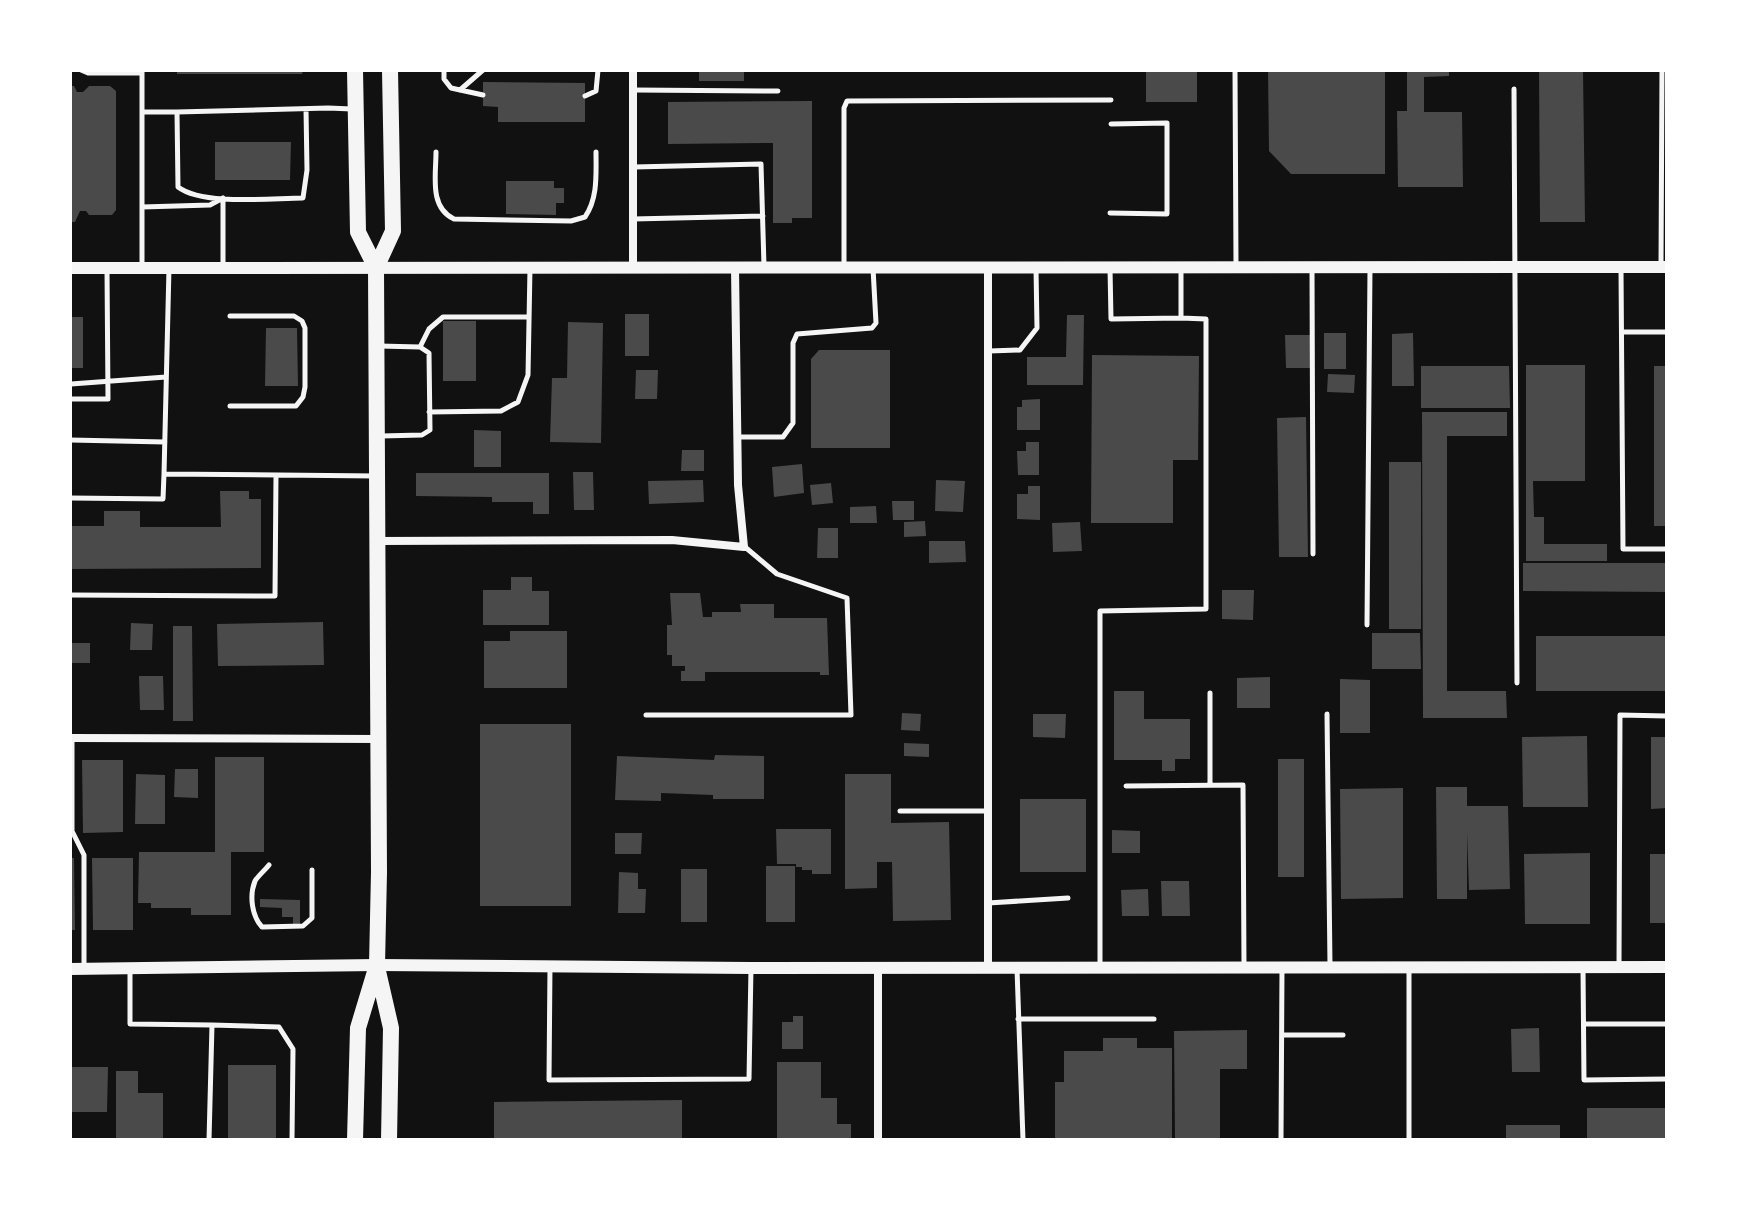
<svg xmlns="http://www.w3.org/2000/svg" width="1737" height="1210" viewBox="0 0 1737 1210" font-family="Commissioner,sans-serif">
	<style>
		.building { fill: #4a4a4a }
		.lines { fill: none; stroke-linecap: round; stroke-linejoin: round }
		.service { stroke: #f5f5f5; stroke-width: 5 }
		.minor { stroke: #f5f5f5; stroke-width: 8 }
		.tertiary { stroke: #f5f5f5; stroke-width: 12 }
		.primary { stroke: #f5f5f5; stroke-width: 16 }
	</style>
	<rect width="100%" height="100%" fill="#111"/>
	<path class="building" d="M177,70H303L302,74H177Z
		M699,70H744V81H699Z
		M1146,70H1197V102H1146Z
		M1268,70H1385V174H1291L1269,151Z
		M1407,70H1449V76L1424,77V112H1462L1463,187H1398L1397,111H1407Z
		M1539,70H1583L1585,222H1540Z
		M483,82L585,83V122H498V107L483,106Z
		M70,86H74L77,92H83L89,86H110L116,91V210L112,215H89L86,211H80L75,222H70Z
		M812,101V218H792V223H773V143L668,144V102Z
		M215,142H291L290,180H215Z
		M506,181H554V188H564V203H556V215L506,214Z
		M625,314H649V356H625Z
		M1067,315H1084L1083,385H1027V357H1066Z
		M70,317H83V368H70Z
		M443,321H476V381H443Z
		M568,322L603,323L601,443L550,442L552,378H567Z
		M266,328H297L298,386H265Z
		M1324,333H1346V369H1324Z
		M1413,333L1414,386H1392V334Z
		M1285,335H1311V368H1286Z
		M819,350H890V448H811V359Z
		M1092,355L1199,356L1198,460H1173V523H1091Z
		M1526,365H1585V481H1533L1534,517H1544V544H1607V561H1526Z
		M1421,366H1509L1510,408H1421Z
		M1654,366H1667V526H1654Z
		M636,370H658L657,399H635Z
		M1328,374L1355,375L1354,393L1327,392Z
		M1040,399V430H1017V407H1022V400Z
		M1422,412H1507V436H1447V691H1506L1507,718H1423Z
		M1306,417L1308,557H1279L1277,418Z
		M474,430L501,431V467H474Z
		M1026,442H1039V475H1018L1017,451H1026Z
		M682,450H704V471H681Z
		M1389,462H1421V629H1389Z
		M802,464L804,493L774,497L772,467Z
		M573,472H593L594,510H574Z
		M416,473H549V514H533V502H492V497L416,496Z
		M703,480L704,502L649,504L648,481Z
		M936,480L965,481L963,512L935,511Z
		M831,483L833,503L812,505L810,485Z
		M1028,486H1040V520L1017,519V494H1028Z
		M220,491H249V499H261V568L70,569V526H104V511H140V527H221Z
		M892,501H914V520H893Z
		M876,506L877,523H850V507Z
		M925,521L926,536L904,537V522Z
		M1080,522L1082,551L1053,552L1052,523Z
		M818,528H838V558H817Z
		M929,541H965L966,562L929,563Z
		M1523,563H1667V592L1523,591Z
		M511,577H532V591H549V625H483V590H511Z
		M1222,590H1254L1253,620L1222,619Z
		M670,593H700L703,617H712V612H741L740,604H774V618H827L829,675H820V672H705V681H681V671H685V666H672V655H667V625H672Z
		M323,622L324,665L218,666L217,624Z
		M131,623L153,624L152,650H130Z
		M173,626H192L193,721H173Z
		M510,631H567V688H484V641H510Z
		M1372,633H1420L1421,669H1372Z
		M1536,636H1667V691H1536Z
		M70,643H90V663H70Z
		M139,676H163L164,710H140Z
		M1270,677V708H1237V678Z
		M1340,679L1370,680V733H1340Z
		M1114,691H1144V719H1190V759H1175V771H1162V760H1114Z
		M902,713L921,714L920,731L901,730Z
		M1033,714H1066L1065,738L1033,737Z
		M480,724H571V906H480Z
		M1587,736L1588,807H1523L1522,737Z
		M1651,737H1667V808L1651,809Z
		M904,743L929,744V757L904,756Z
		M715,755L764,756V799H713V795L661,793V801L615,800L617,756L714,760Z
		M215,757H264V852H231V915H191V908H151V903H138L139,852H215Z
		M1278,759H1304V877H1278Z
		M82,760H123V832L83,833Z
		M175,769H198V798L174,797Z
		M136,774L165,775V824H135Z
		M845,774H891V823L949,822L951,920L893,921L892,862H877V888L845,889Z
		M1436,787H1467V806H1508L1510,889L1469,890L1467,833V899H1437Z
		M1403,788V898L1341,899L1340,789Z
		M1020,799H1086V872H1020Z
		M776,829H831V874H812V870H802V867H796V864H777Z
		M1112,830L1140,831V853H1112Z
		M615,833H642L641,854H615Z
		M1590,853V924H1525L1524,854Z
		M1650,854H1667V923H1650Z
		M70,858H74L75,930H70Z
		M92,858H133V930H93Z
		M766,866H795V922H766Z
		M681,869H707V922H681Z
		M619,872L638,873V889H646L645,913H618Z
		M1161,881H1189L1190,916H1162Z
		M1148,889L1149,916H1122L1121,890Z
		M260,899L300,900V925H293V917H282V908L260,907Z
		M793,1016H803V1049H782V1022H793Z
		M1539,1028L1540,1072H1512L1511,1029Z
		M1247,1030V1069H1220V1140H1175L1174,1031Z
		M1103,1038H1137V1048H1172V1140H1055V1082H1064V1051H1103Z
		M777,1062H821V1098H837V1124H851V1140H777Z
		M228,1065H276V1140H228Z
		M70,1067H108L107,1112H70Z
		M116,1071H138V1093H163V1140H116Z
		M682,1100V1140H494V1102Z
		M1587,1108H1667V1140H1587Z
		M1506,1125H1560V1140H1506Z"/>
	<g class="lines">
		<path class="service" d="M81,70L88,73H142
			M142,70V267
			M444,70V79L451,88L483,95
			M1235,70L1236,265
			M1514,89L1517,683
			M460,90L483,70
			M634,90L778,91
			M585,96L596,91L598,70
			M306,109L307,170L303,198C272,198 203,206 178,187L177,112L328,108L352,109
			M142,112H177
			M436,152C436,176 429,207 454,219L571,221L585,217C598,198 596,175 596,152
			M634,167L761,164L764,266
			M223,198V265
			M142,207L210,205L223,198
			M1110,213L1167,214V123L1111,124
			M633,219L763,216
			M1661,266L1662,70
			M844,267V108L847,101L1111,100
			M169,268L164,474L376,476
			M1110,268L1111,319L1181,318V268
			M1312,268L1313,554
			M1621,268L1623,549H1667
			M1622,332H1667
			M379,346L420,347L429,353L430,430L422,435L381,436
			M420,347L429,329L443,317H529
			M989,351L1020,350L1037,328L1036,268
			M71,384L166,377
			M70,399H108L107,269
			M230,406H296L303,397L305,387V328L302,321L294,316H230
			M429,412L501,411L518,402L528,375L530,268
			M738,437H783L793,423V343L797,334L872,328L876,323L873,268
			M70,440L165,442
			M70,498L163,499L164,474
			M70,595L275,596L276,475
			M1367,625L1370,268
			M1210,693V785
			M1327,714L1330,965
			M646,715H851L847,598L777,574L745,547
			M72,738V831L84,855V968
			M1126,786L1243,785L1244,967
			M900,811H988
			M269,865C265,870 258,876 255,881C249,896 252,916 262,927L303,926L312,918V870
			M988,903L1068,898
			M1100,965V611L1206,609V319L1181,318
			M550,966L549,1080L749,1079L751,968
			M1619,966L1620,715L1667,716
			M1583,968L1584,1080L1667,1079
			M1017,969L1023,1140
			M130,970V1024L212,1025L209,1140
			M1409,970V1140
			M1018,1019H1154
			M1584,1024H1667
			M212,1025L279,1027L293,1049L292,1140
			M1282,1035H1343
			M1281,1140L1282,969"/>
		<path class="minor" d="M633,70V268
			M378,541L672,540L744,547L738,485L735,268
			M70,738L378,739
			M878,968V1140
			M988,968V267"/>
		<path class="tertiary" d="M70,268L1667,267
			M70,969L377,965L751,968L1667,967"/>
		<path class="primary" d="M376,268L393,231L390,70
			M377,967L391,1028L389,1140
			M355,1140L358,1028L377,965L379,872L376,268L358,232L355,70"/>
	</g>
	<rect width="1737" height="1210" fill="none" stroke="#ffffff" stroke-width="144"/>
</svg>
